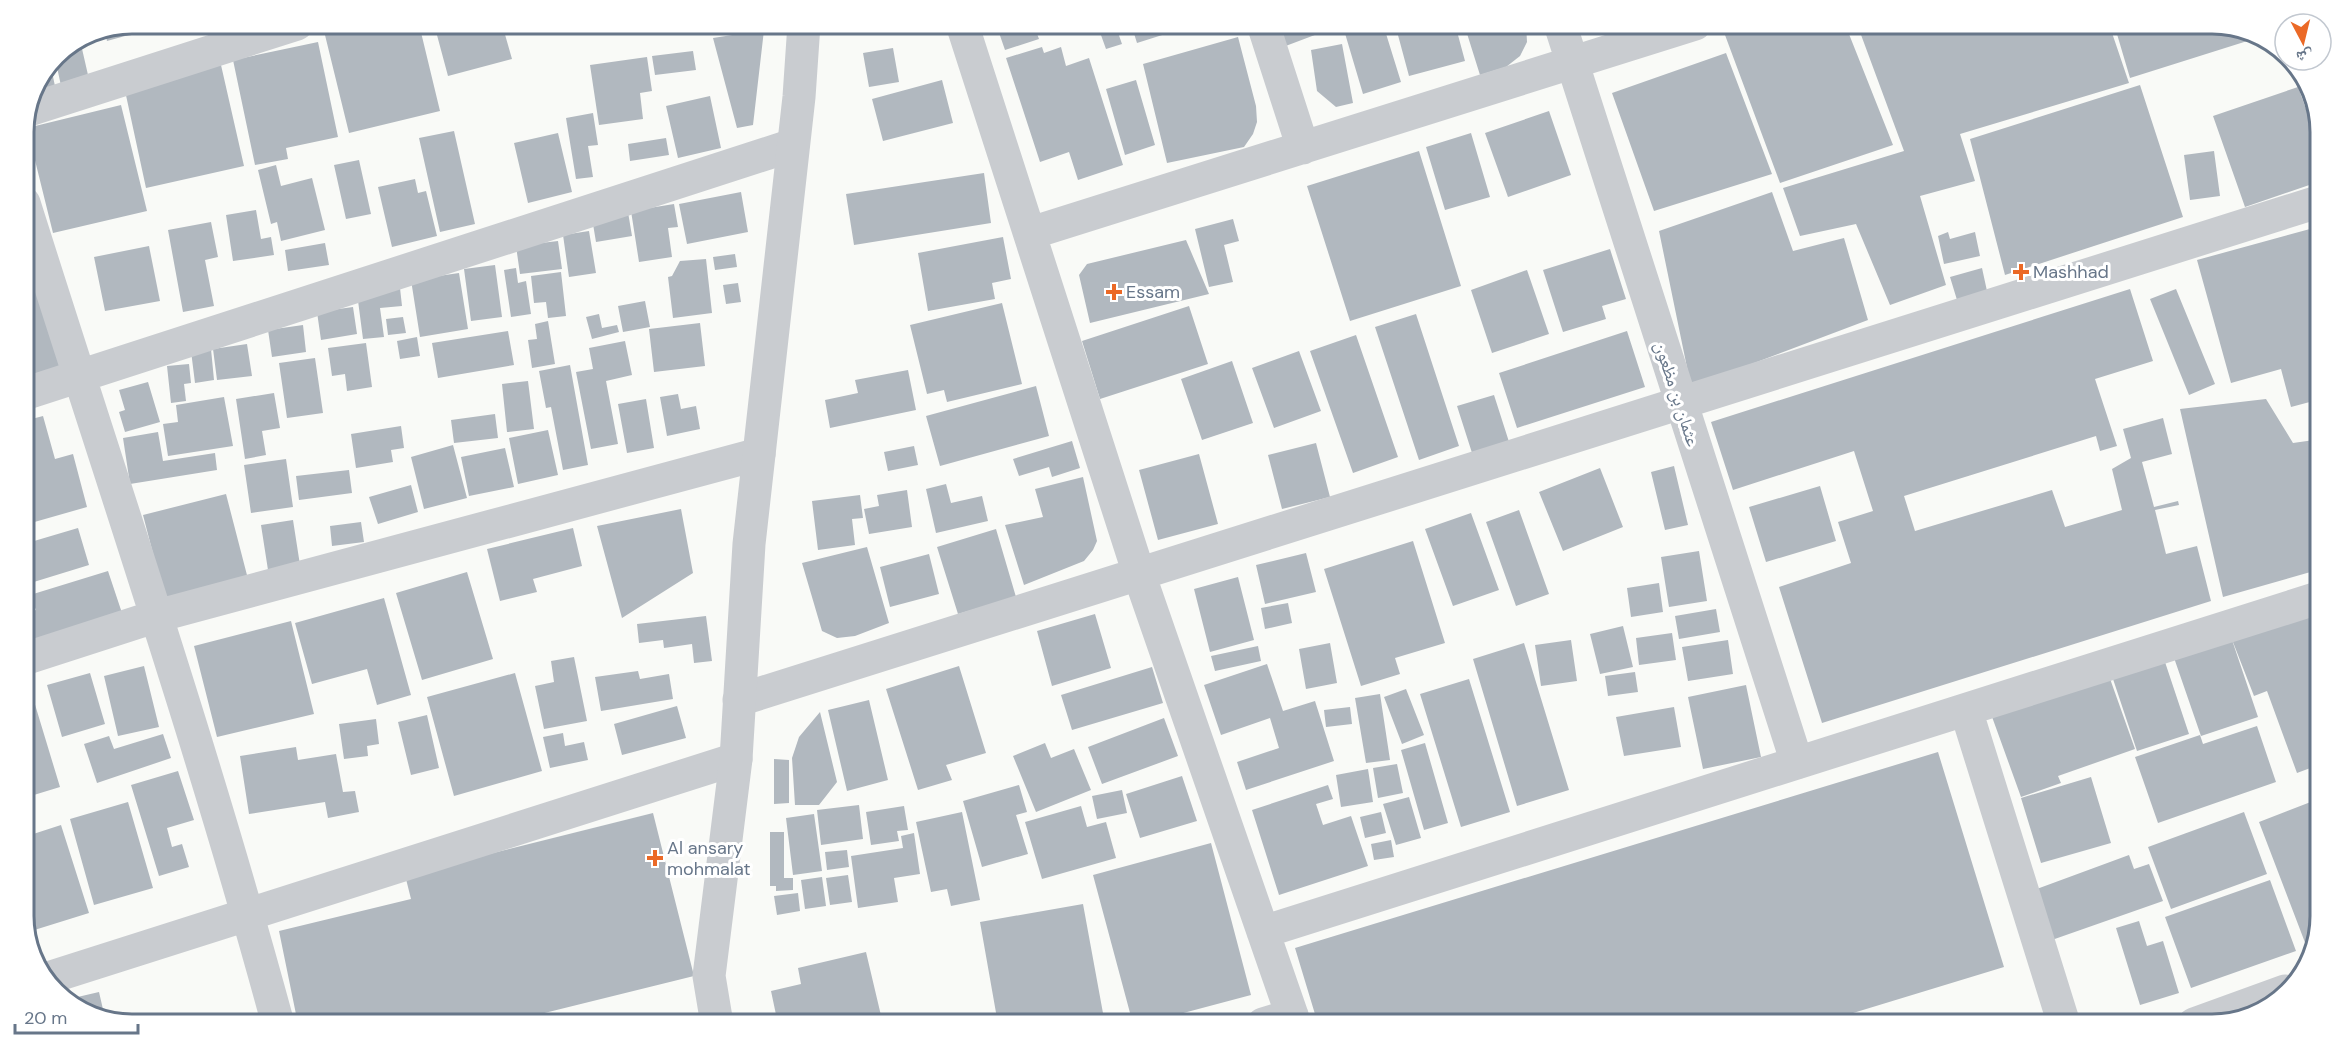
<svg xmlns="http://www.w3.org/2000/svg" width="2345" height="1048" viewBox="0 0 2345 1048" font-family="'DM Sans','Noto Naskh Arabic',sans-serif">
	<style>
		.building { fill: #b1b8bf }
		.lines { fill: none; stroke-linecap: round; stroke-linejoin: round }
		.minor { stroke: #c9ccd0; stroke-width: 33 }
		.tertiary { stroke: #c9ccd0; stroke-width: 33 }
		.poi-dot { fill: #eb6926; stroke: #fff; stroke-width: 2 }
		.labels { text-anchor: middle; dominant-baseline: central; stroke-width: 6; stroke-linejoin: round; paint-order: stroke }
		.poi-label { font-size: 18px; fill: #677689; stroke: #fff; text-anchor: start }
		.street-label { font-size: 18px; fill: #677689; stroke: #fff }
		.rim { fill: none; stroke: #677689; stroke-width: 3 }
	</style>
	<rect width="100%" height="100%" fill="#f9faf7"/>
	<path class="building" d="M132,24H165V25L107,41L104,30Z
		M352,24H419L440,111L349,133L324,31Z
		M434,24H502L512,59L448,76Z
		M538,24H563V25L539,31Z
		M996,24H1056V25L1036,31L1039,39L1005,50Z
		M1097,24H1115L1122,44L1106,49Z
		M1131,24H1197L1137,43Z
		M1275,24H1344L1283,47Z
		M1365,24H1383L1401,82L1363,94L1344,30Z
		M1395,24H1455L1465,61L1409,76Z
		M1464,24H1526L1527,42L1520,56L1506,67L1480,75Z
		M1760,24H1845L1893,145L1780,183L1725,35Z
		M1857,24H2109L2129,83L1960,134L1975,181L1920,196L1946,285L1890,305L1856,224L1800,236L1783,188L1904,151Z
		M2114,24H2213L2254,32L2260,37L2130,78Z
		M764,30L753,125L737,128L713,38Z
		M1238,37L1256,106L1257,122L1253,134L1244,147L1167,163L1143,64Z
		M80,40L91,88L63,95L55,58Z
		M318,42L338,137L286,148L288,159L255,165L233,60Z
		M1342,44L1353,103L1336,107L1317,91L1311,50Z
		M1042,47L1044,53L1061,47L1066,66L1089,58L1123,165L1078,180L1069,152L1040,162L1006,58Z
		M893,48L899,82L869,87L863,53Z
		M693,51L696,70L655,75L652,56Z
		M1726,53L1772,174L1654,211L1612,93Z
		M647,57L652,91L640,93L643,119L599,125L590,65Z
		M221,65L244,166L146,188L124,86Z
		M51,67L56,91L38,95Z
		M942,80L953,123L883,141L872,99Z
		M1136,80L1155,145L1125,155L1106,89Z
		M2140,85L2183,217L2005,275L1970,139Z
		M2298,87L2321,150V181L2245,207L2213,116Z
		M710,96L721,148L678,158L666,106Z
		M121,105L147,211L53,233L27,128Z
		M1549,111L1571,175L1508,197L1485,133Z
		M593,113L598,145L588,146L593,177L576,179L566,118Z
		M454,131L475,224L440,232L419,138Z
		M558,133L572,192L528,203L514,143Z
		M1471,133L1490,197L1445,210L1426,147Z
		M666,138L669,155L630,161L628,144Z
		M1419,151L1461,286L1350,321L1307,186Z
		M2214,151L2220,196L2190,200L2184,155Z
		M359,160L371,214L346,219L334,165Z
		M276,165L281,186L312,178L325,230L281,241L277,222L271,224L258,170Z
		M984,173L991,223L854,245L846,194Z
		M415,179L418,193L426,191L437,236L392,247L378,187Z
		M741,192L748,232L687,244L679,204Z
		M1772,192L1793,251L1844,238L1868,320L1691,387L1659,231Z
		M674,204L678,227L668,228L672,257L639,262L631,211Z
		M256,210L261,239L271,237L274,255L233,261L226,215Z
		M628,212L632,236L596,242L592,218Z
		M1233,219L1239,241L1224,245L1233,282L1209,287L1195,229Z
		M211,222L218,257L205,260L214,306L183,312L168,230Z
		M2321,226V399L2291,407L2281,369L2231,383L2197,260Z
		M589,231L596,273L569,277L563,235Z
		M1948,232L1950,239L1975,232L1980,256L1944,264L1938,236Z
		M1003,237L1011,279L992,283L995,299L928,311L918,253Z
		M1186,240L1209,294L1090,323L1079,275L1087,264Z
		M558,241L562,269L520,274L516,246Z
		M325,243L329,265L288,271L285,250Z
		M149,246L160,301L105,311L94,257Z
		M1610,249L1626,299L1602,306L1606,319L1563,332L1543,270Z
		M735,254L737,267L715,270L713,257Z
		M706,259L712,313L673,318L668,277L672,276L680,261Z
		M495,265L502,317L471,321L464,269Z
		M516,268L518,283L526,281L531,314L511,317L504,270Z
		M1982,268L1987,291L1957,300L1950,277Z
		M35,270L64,369L24,380V273Z
		M1527,270L1549,334L1492,353L1471,290Z
		M561,272L566,316L548,318L546,302L534,303L531,276Z
		M459,273L468,329L420,337L411,280Z
		M738,283L741,302L726,304L723,285Z
		M400,288L402,306L380,308L384,337L363,339L357,293Z
		M2130,289L2153,361L2095,379L2117,446L2100,451L2096,436L1904,496L1915,531L2052,490L2065,527L2122,510L2112,469L2131,458L2123,429L2163,418L2172,454L2142,462L2154,507L2178,501L2179,505L2155,510L2166,554L2197,546L2211,601L1822,723L1779,587L1851,563L1838,522L1873,511L1854,451L1733,490L1711,422Z
		M2176,289L2215,384L2189,395L2150,299Z
		M645,301L650,327L623,332L618,306Z
		M1002,303L1022,384L947,402L944,390L927,394L910,325Z
		M1189,306L1208,364L1100,399L1082,341Z
		M353,307L357,334L321,340L317,312Z
		M599,314L602,328L617,325L619,332L592,339L586,317Z
		M1416,314L1459,446L1419,460L1375,327Z
		M403,317L406,333L388,335L386,319Z
		M548,321L555,364L532,368L528,340L537,339L535,324Z
		M700,323L705,366L654,372L649,329Z
		M303,325L306,352L272,357L268,330Z
		M508,331L514,365L438,378L432,343Z
		M1627,331L1645,387L1517,428L1499,373Z
		M1356,335L1398,457L1353,473L1310,351Z
		M417,337L420,356L400,359L397,341Z
		M625,341L632,375L606,381L618,444L591,449L576,372L593,369L589,348Z
		M366,343L372,387L347,391L345,374L332,376L328,348Z
		M247,344L252,376L217,380L213,349Z
		M211,349L214,380L195,383L191,351Z
		M1299,351L1321,411L1274,428L1252,368Z
		M315,358L323,413L287,418L279,363Z
		M1232,361L1253,423L1202,440L1181,379Z
		M189,364L191,383L184,384L186,401L171,403L167,366Z
		M570,365L588,465L563,470L551,407L546,408L539,371Z
		M908,370L916,410L830,428L825,400L858,393L855,380Z
		M528,381L534,429L507,432L502,384Z
		M148,382L160,422L125,432L119,412L125,410L119,390Z
		M1036,386L1049,436L940,466L926,416Z
		M274,393L280,428L262,431L266,455L245,459L236,399Z
		M678,394L681,409L696,406L700,429L667,436L660,397Z
		M1494,395L1510,445L1473,456L1457,406Z
		M224,397L233,446L168,456L163,424L178,422L176,405Z
		M646,399L654,448L627,453L618,404Z
		M2266,399L2293,443L2321,439V569L2223,597L2180,409Z
		M495,414L498,438L454,443L451,420Z
		M43,416L55,459L73,454L87,507L24,525V421Z
		M401,426L404,448L391,450L393,462L356,468L351,434Z
		M548,430L558,475L518,484L509,438Z
		M158,432L163,461L215,453L217,470L130,484L123,438Z
		M1072,441L1080,468L1052,477L1049,467L1019,476L1013,459Z
		M1316,443L1330,497L1282,509L1268,455Z
		M453,445L467,498L424,509L411,457Z
		M914,446L918,465L888,471L884,452Z
		M505,448L514,487L469,496L461,457Z
		M1199,454L1218,524L1158,540L1139,470Z
		M286,459L293,507L251,513L244,465Z
		M1674,466L1688,525L1665,530L1651,472Z
		M1600,468L1623,527L1563,551L1539,492Z
		M349,470L352,493L299,500L296,476Z
		M1083,477L1097,541L1093,550L1084,561L1024,585L1005,525L1043,517L1035,489Z
		M946,484L951,503L982,496L988,521L936,533L926,489Z
		M411,485L418,512L378,524L369,497Z
		M1820,486L1836,541L1766,562L1749,507Z
		M907,490L912,527L869,534L864,509L879,506L877,495Z
		M226,494L248,579L165,600L143,515Z
		M860,495L863,518L852,519L855,545L818,550L812,501Z
		M681,509L693,573L622,618L597,526Z
		M1519,510L1549,594L1516,606L1486,522Z
		M1471,513L1499,590L1453,606L1425,529Z
		M293,520L300,565L268,570L261,525Z
		M361,522L364,542L332,546L330,526Z
		M78,528L89,565L24,585V544Z
		M573,528L582,566L533,579L537,592L500,601L487,549Z
		M996,529L1016,597L958,614L937,547Z
		M1413,541L1445,643L1395,658L1400,674L1361,686L1324,569Z
		M867,547L889,623L855,636L837,638L822,631L802,563Z
		M1699,551L1707,601L1669,607L1661,557Z
		M1306,553L1316,592L1265,604L1256,565Z
		M929,554L939,594L890,607L880,567Z
		M108,571L123,616L27,647L24,614L36,610L30,595Z
		M467,572L493,659L422,680L396,593Z
		M1238,577L1254,640L1210,652L1194,589Z
		M1659,583L1663,612L1631,617L1627,588Z
		M384,598L411,695L377,705L367,669L312,684L295,623Z
		M2321,600V764L2297,773L2267,691L2254,696L2231,637L2258,717L2201,736L2172,652Z
		M1288,603L1292,623L1265,629L1261,608Z
		M1716,609L1720,632L1679,639L1675,616Z
		M1095,614L1111,668L1052,686L1037,631Z
		M706,616L712,661L694,663L692,644L664,648L663,640L639,643L637,624Z
		M291,621L314,714L217,737L194,646Z
		M1623,626L1633,667L1600,674L1590,634Z
		M1672,633L1676,660L1639,665L1636,638Z
		M1571,640L1577,681L1541,686L1535,645Z
		M1728,640L1733,674L1688,681L1682,647Z
		M1330,643L1337,683L1306,689L1299,649Z
		M1524,643L1569,790L1517,806L1473,659Z
		M1258,646L1261,661L1215,671L1211,656Z
		M2162,653L2189,734L2137,751L2110,670Z
		M574,657L587,721L544,729L535,686L554,682L551,661Z
		M1267,664L1283,711L1315,701L1334,761L1246,790L1237,762L1279,748L1270,718L1221,735L1204,685Z
		M144,666L159,727L118,736L104,676Z
		M959,666L986,753L946,765L952,780L918,790L886,689Z
		M1152,667L1163,703L1072,730L1061,695Z
		M638,671L640,679L669,674L673,699L601,711L595,677Z
		M1635,672L1638,692L1608,696L1605,676Z
		M90,673L105,724L62,737L47,685Z
		M515,673L542,771L454,796L427,697Z
		M2108,673L2135,749L2058,776L2061,783L2021,797L1991,714Z
		M1469,679L1510,812L1461,827L1420,694Z
		M1746,685L1761,757L1703,769L1688,697Z
		M30,688L60,787L24,798V689Z
		M1406,689L1424,735L1402,744L1384,697Z
		M1380,694L1390,760L1366,763L1355,698Z
		M869,700L888,780L847,791L828,710Z
		M677,706L686,738L622,755L614,724Z
		M1350,707L1352,724L1326,727L1324,710Z
		M1674,707L1681,747L1624,756L1616,717Z
		M820,712L837,782L819,805H795L792,758L799,737Z
		M427,715L439,768L411,775L398,722Z
		M1164,718L1178,756L1102,784L1088,747Z
		M376,719L379,744L367,746L368,756L344,759L339,724Z
		M2257,726L2276,782L2158,823L2135,757L2200,735L2203,744Z
		M563,733L565,746L584,742L588,760L550,768L543,737Z
		M163,734L171,758L97,783L84,744L109,736L114,749Z
		M1045,743L1051,758L1074,749L1091,790L1036,812L1013,756Z
		M1425,743L1448,823L1424,830L1401,750Z
		M296,747L298,760L336,754L343,792L355,791L359,812L328,818L325,802L249,814L240,756Z
		M1938,752L2004,967L1817,1024H1437L1435,1017L1413,1024H1318L1295,948Z
		M774,759L789,760V803L774,804Z
		M1397,764L1403,793L1378,798L1373,768Z
		M1368,769L1373,802L1341,807L1336,775Z
		M178,771L194,820L167,828L172,847L182,844L189,867L159,876L131,785Z
		M1182,776L1197,821L1140,838L1126,794Z
		M2091,777L2111,843L2041,863L2021,798Z
		M1019,785L1027,812L1016,815L1028,854L982,867L963,801Z
		M1328,785L1333,799L1316,804L1323,825L1351,816L1368,866L1279,895L1252,810Z
		M1122,790L1127,813L1097,819L1092,796Z
		M1409,797L1421,838L1396,845L1383,804Z
		M2321,798V916L2314,951L2309,953L2259,822Z
		M128,802L153,888L94,905L70,819Z
		M859,805L863,839L821,845L817,810Z
		M904,806L908,830L897,831L899,841L871,845L866,812Z
		M1081,806L1087,827L1106,822L1116,858L1042,879L1025,822Z
		M962,812L980,900L951,906L947,889L931,892L916,822Z
		M1381,812L1386,833L1365,838L1360,817Z
		M2244,812L2267,874L2171,909L2148,847Z
		M653,813L694,976L500,1024H298L279,931L411,899L405,875Z
		M814,814L822,871L793,875L786,818Z
		M61,825L89,913L28,932L24,923V837Z
		M770,832H784V878H793V890L776,891V886H770Z
		M914,833L920,874L894,878L898,902L858,908L851,856L903,848L901,836Z
		M1391,840L1394,857L1374,860L1371,844Z
		M1211,843L1251,995L1142,1024H1133L1093,875Z
		M847,850L849,867L827,870L825,852Z
		M2129,855L2134,869L2149,864L2163,901L2049,941L2031,891Z
		M848,875L852,902L830,905L826,878Z
		M822,877L826,906L805,909L801,880Z
		M2270,880L2296,951L2191,988L2165,917Z
		M798,893L800,911L777,915L774,896Z
		M1083,904L1105,1024H998L980,922Z
		M2139,921L2147,946L2163,941L2179,993L2140,1005L2116,928Z
		M866,952L883,1024H778L771,991L801,984L798,968Z
		M99,992L105,1018L91,1016L69,999Z"/>
	<g class="lines">
		<path class="minor" d="M962,24L1139,574L1295,1024
			M1263,24L1303,148
			M1560,24L1797,763
			M32,109L297,24
			M24,203C110,476 203,747 278,1024
			M1031,233L1695,24
			M24,394L793,145
			M24,659L157,616L759,454
			M739,700L2321,201
			M1966,710L2064,1024
			M1263,932L2321,597
			M45,979L736,759
			M1263,1024L1292,1015
			M2194,1024L2285,991"/>
		<path class="tertiary" d="M717,1024L709,976L736,759L749,544L799,97L804,24"/>
	</g>
	<g class="poi-dot">
		<path d="M2018 263h6v6h6v6h-6v6h-6v-6h-6v-6h6z"/>
		<path d="M1111 283h6v6h6v6h-6v6h-6v-6h-6v-6h6z"/>
		<path d="M652 849h6v6h6v6h-6v6h-6v-6h-6v-6h6z"/>
	</g>
	<g class="labels">
		<g class="poi-label">
			<text x="2033" y="272">Mashhad</text>
			<text x="1126" y="292">Essam</text>
			<text x="667" y="848">Al ansary<tspan x="667" dy="21">mohmalat</tspan></text>
		</g>
		<g class="street-label">
			<text transform="translate(1677 394) rotate(72)">عثمان بن مظعون</text>
		</g>
	</g>
	<path d="M0 0H2345V1048H0ZM132 34H2212A98 98 0 0 1 2310 132V916A98 98 0 0 1 2212 1014H132A98 98 0 0 1 34 916V132A98 98 0 0 1 132 34Z" fill="#fff" fill-rule="evenodd"/>
	<path class="rim" d="M132 34H2212A98 98 0 0 1 2310 132V916A98 98 0 0 1 2212 1014H132A98 98 0 0 1 34 916V132A98 98 0 0 1 132 34Z"/>
	<g transform="translate(2303 42) rotate(173)"><circle r="28" fill="#ffffff" stroke="#c2c8d0" stroke-width="1.5"/>
	<path d="M0-4.5L10 22L0 15L-10 22Z" fill="#eb6926"/>
	<text y="-9" font-size="16" font-weight="bold" text-anchor="middle" fill="#677689">ش</text>
	</g>
	<path d="M15 1024v9h123v-9" fill="none" stroke="#677689" stroke-width="3"/>
	<text x="24" y="1024" font-size="18" fill="#677689" stroke="#ffffff" stroke-width="4.5" paint-order="stroke">20 m</text>
</svg>
